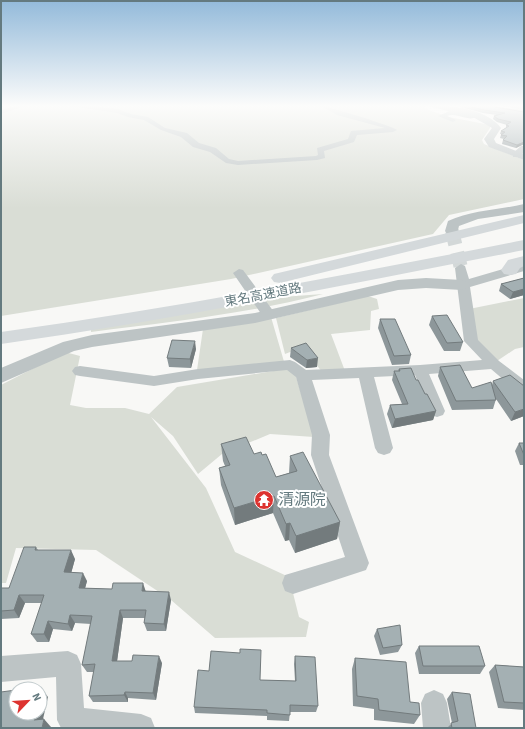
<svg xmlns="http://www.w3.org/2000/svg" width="525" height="729" viewBox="0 0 525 729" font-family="'Source Sans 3','Noto Sans JP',sans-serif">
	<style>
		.green { fill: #d9ddd5 }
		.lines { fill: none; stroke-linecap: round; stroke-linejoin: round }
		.river { fill: #b4c4c6; fill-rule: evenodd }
		.tertiary-tunnel { stroke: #d3d8d8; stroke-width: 14; stroke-dasharray: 14 8; stroke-linecap: butt }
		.minor { fill: #bdc4c5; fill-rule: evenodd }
		.tertiary { fill: #bdc4c5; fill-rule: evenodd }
		.motorway { fill: #d4d9db; fill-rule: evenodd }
		.wall { fill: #8d979a }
		.shaded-wall { fill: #737b7d }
		.building { fill: #a4b0b3; stroke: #737b7d }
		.labels { text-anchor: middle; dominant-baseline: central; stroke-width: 4; stroke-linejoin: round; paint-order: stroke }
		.street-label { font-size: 13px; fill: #647a7f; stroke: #fff }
		.near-poi-label { font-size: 16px; fill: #647a7f; stroke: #fff; text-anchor: start }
	</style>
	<rect width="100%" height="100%" fill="#f8f8f6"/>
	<path class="green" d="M1,106H425L426,109L449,117L490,125V128L482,140L484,144L524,160V199L449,215L433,234L231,279L1,316Z
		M323,294C247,314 169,322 91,332V329L282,297Z
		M368,296L377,299L379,309L371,311L370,330L331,334L345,371L322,372L303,347L285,354L276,318Z
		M524,298V347L515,349L497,361L476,344L469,309Z
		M271,317L285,365L197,370L203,329Z
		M65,352L80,356L70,405L86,408H125L149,414L177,387L285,369L295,373L314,437L270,434L222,454L198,474L173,436L151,417L206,488L235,552L289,577L299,617L309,622L306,637L215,638L171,600L96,550L16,548L6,583H1V385Z"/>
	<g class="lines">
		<path class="river" d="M510,106H524V110L512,108Z"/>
		<path class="tertiary-tunnel" d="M452,231L461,268"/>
		<path class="minor" d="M16,106H25L1,114V110Z
			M71,106H88L118,109L131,114L148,117L165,128L187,133L199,143L216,148L229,159L238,161L316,156L318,155L317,148L348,139L351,131L385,128L337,115L321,106C327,106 393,126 397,130L393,132L357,135L354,142L324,151L325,158L317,160L238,165L226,163L210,152L193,147L181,137L161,130L144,120L128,117L117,113Z
			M476,106H491L524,110V114Z
			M452,110L470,115L475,114L478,116C468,123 458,112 447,116L456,120L453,122L438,116Z
			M521,146H524V152L519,157H513V153Z
			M524,263V271L470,287L478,340L499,361L524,380V393L518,392L491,369L429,374L445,411L443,415L437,417L431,415L429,411L415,375L374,377L393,448L390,453L384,455L378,453L375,448L359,378L312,380L330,435L329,455L369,563L366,570L293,594L285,591L282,583L285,575L345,557L311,455L312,435L296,377L287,370L198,379L154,386L80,376L75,375L72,371L75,367L80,366L154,376L198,369L290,360L295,362L306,370L420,365L482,360L464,341L455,268L461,264L465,266L469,279Z
			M239,269L243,270L274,312L276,315L274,318H264L233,273Z
			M68,651L77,655L81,664L84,708L141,714L151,718L155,728H61L57,720L56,677L1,682V656Z
			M434,690L443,694L447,703L451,728H423L421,703L425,694Z"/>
		<path class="tertiary" d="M427,106C449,104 487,109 501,128L494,139L496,143L524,154V160L489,147L484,139L492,128L473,117Z
			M524,204V212L478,219L459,226L457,234H447L445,231L448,221C472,210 499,210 524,204Z
			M426,278L462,280L468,282L470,285L468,288L462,290L426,288L398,290L255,323L92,347L74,351L1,383V368L63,342L92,335L255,313L398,280Z"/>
		<path class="motorway" d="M524,215V223L280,283L274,282L271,278L274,274Z
			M524,240V250C350,284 177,319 1,344V332C177,308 350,274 524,240Z
			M524,256V266L520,268L516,274L510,275L504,274L501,270L508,260Z"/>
	</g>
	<path class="wall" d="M457,106H489L524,112V144L516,148L502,144L503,140L504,139L500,138L501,135L502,134H500L501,131L506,128V125H507L497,122L493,119L494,116L497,115L483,113Z
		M501,106H519L518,108Z
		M524,278V295L510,299L499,291L501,284Z
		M432,316L463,342L460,351H444L429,325Z
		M380,319L411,355L409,364L392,365L378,328Z
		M291,348L317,367L306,368L290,357Z
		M196,349L191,368L169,367L167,358Z
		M440,367L472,388L492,385L493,381L524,416L511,421L496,399L493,409L452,410L438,376Z
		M399,369L416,380L436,411L433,420L392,428L387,414L390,405L402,404L392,380L394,371H398Z
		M519,443H524V465H520L515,451Z
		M221,444L254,454L262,455L276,477L289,473L290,456L340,522L337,539L295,553L289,540L285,541L273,513L235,525L221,485L219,468L225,466L223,461Z
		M36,547L38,550L75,559L71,573L87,581L85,588L146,591L171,600L166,631H147L144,623L145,618H123L117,661L162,663L156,700L128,698V702H93L89,696L94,672H87L82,665L91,624L75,623L72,631L53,629L49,642H37L31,634L42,603H25L19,618L1,619V588H9Z
		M377,629L402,645L398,652L380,655L374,636Z
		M419,646L485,666L480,674H419L415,653Z
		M295,656L318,706L316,712H290L289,721L267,720V716L195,713L194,707L260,680L295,681L294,664Z
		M355,658L410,702L420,715L414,724L374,720V709L353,706L352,669Z
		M495,665L524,667V710L498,708L489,672Z
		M452,692L476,728H447L452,723L447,699Z"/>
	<path class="shaded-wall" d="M524,142V144L516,148L517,145Z
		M524,289V295L510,299L513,292Z
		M195,341L196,349L191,368L190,359Z
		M318,358L317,367L306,368L307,360Z
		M524,409V416L511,421L515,412Z
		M436,411L433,420L392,428L395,419Z
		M274,496L273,513L235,525L234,508Z
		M340,522L337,539L295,553L296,536Z
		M290,523L289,540L285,541L286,524Z
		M71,550L75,559L69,581L64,572Z
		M83,573L87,581L83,596L79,588Z
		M143,583L146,592L142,591Z
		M169,592L171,600L166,631L164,624Z
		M19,595L25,603L19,618L14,610Z
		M120,610L123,618L116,669L112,661Z
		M70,615L75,623L72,631L68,624Z
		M48,621L53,629L49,642L44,634Z
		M159,656L162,663L156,700L153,693Z
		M41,688L48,697L41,728L34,720L35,713H40Z
		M125,692L128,698V702L124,695Z
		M44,719L51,727V728H42Z"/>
	<path class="building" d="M468,106H489L524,112V142L517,145L503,140L507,136L501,135L505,132L501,131L509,126L506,125L511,122L498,119L494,116L505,113L484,110Z
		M524,278V289L513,292L501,284Z
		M447,315L463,342L447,343L432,316Z
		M380,319H395L411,355L394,356Z
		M172,340L195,341L190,359L167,358Z
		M306,343L318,358L307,360L291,348Z
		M460,365L472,388L491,382L496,400L456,401L440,367Z
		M411,368L416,380H418L425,394H427L436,411L395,419L390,405L408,404L394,371H400L399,369Z
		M510,375L524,386V409L515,412L493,381Z
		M246,437L254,454L261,452L262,455L266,454L276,477L297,471L290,456L303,452L340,522L296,536L290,523L286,524L274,496L234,508L219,468L230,465L221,444Z
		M519,443H524V455Z
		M24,547H36L35,550H71L64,572L83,573L79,588L112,589L113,583H143L142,591L169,592L164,624L144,623L146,610H120L112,661H132L133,655L159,656L153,693L125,692L124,695L89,696L95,664L82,665L92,616L70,615L68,624L48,621L44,634H31L44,595H19L14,610L1,611V588H9Z
		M400,625L402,645L383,648L377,629Z
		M419,646H479L485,666H423Z
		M240,649L261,650L260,680L296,681L295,656L315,657L318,706L290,705V715L267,713V710L194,707L198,670L209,671L211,651L240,653Z
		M355,658L406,662L410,702L419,703L420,715L379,710L378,699L357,696Z
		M495,665L524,667V703L504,702Z
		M16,690V713H35L34,720L44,719L42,728H1V692Z
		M452,692L470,694L476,728H452L451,723L458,721Z"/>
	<linearGradient id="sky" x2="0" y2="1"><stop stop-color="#93bada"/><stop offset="0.51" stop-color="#fcfcfb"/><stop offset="1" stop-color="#fcfcfb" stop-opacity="0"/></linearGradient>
	<rect width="525" height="208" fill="url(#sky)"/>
	<defs>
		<g id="temple-disc" transform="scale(1)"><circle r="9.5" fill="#dd3330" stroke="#fff"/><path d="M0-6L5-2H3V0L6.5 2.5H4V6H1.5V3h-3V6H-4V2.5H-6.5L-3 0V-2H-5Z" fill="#fff"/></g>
	</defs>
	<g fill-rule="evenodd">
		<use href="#temple-disc" x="264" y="500"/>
	</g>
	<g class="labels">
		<g class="street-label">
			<text transform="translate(263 295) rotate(-11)">東名高速道路</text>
		</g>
		<g class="near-poi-label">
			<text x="278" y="500">清源院</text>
		</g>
	</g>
	<rect width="525" height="729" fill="none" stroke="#647a7f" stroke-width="4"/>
	<g transform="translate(28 701) rotate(65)"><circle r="19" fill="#ffffff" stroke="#c1cacc"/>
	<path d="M0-3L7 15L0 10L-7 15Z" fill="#dd3330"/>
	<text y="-6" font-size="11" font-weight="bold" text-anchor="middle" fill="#647a7f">N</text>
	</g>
</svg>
